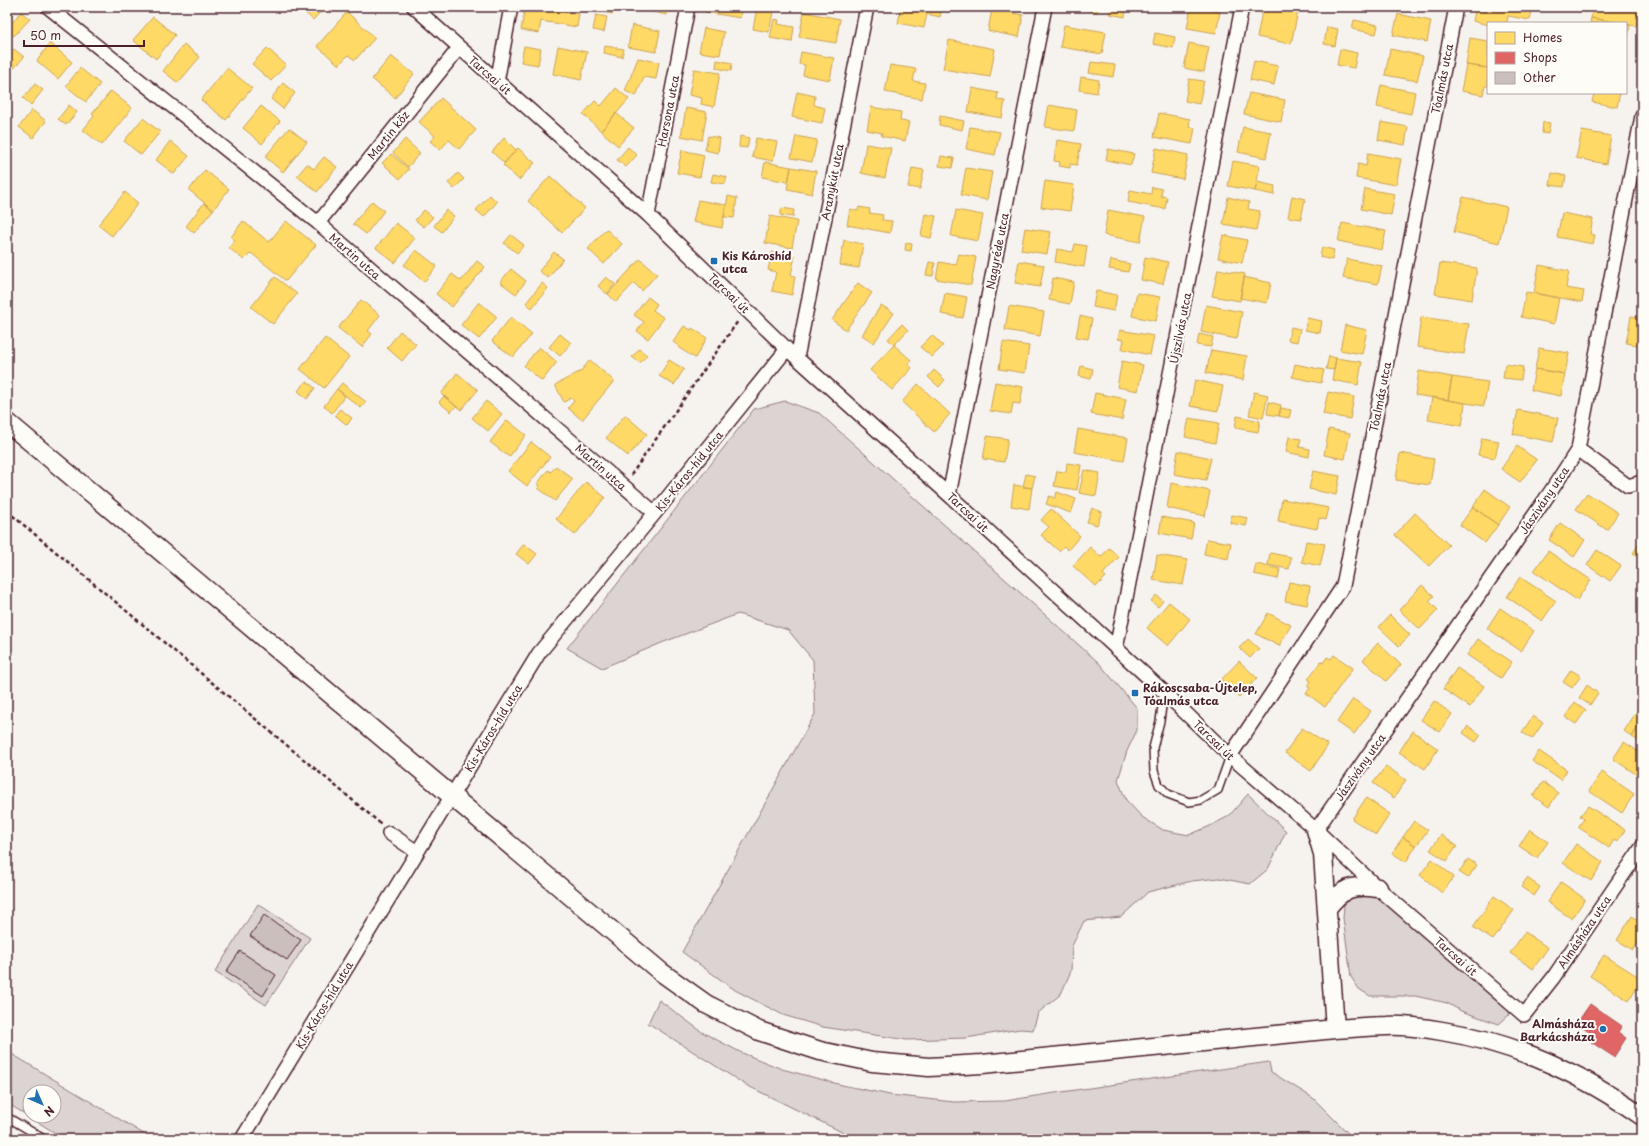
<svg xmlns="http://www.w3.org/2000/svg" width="1649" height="1146" viewBox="0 0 1649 1146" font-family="'Playpen Sans',sans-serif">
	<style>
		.green { fill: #dcd4d2; stroke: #937a7e; fill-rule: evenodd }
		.homes { fill: #ffd966; stroke: #c9a154 }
		.shops { fill: #e06666; stroke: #b35154 }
		.building { fill: #cbbfbe; stroke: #4a1f2b }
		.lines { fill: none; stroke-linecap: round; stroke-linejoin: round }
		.lane-casing { stroke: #4a1f2b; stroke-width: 10 }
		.street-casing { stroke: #4a1f2b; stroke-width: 16 }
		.secondary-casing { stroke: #4a1f2b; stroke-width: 21 }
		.path { stroke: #4a1f2b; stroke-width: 2.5; stroke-dasharray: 4 3; stroke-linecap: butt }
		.lane { stroke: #fdfcf7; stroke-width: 7 }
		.street { stroke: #fdfcf7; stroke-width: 13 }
		.secondary { stroke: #fdfcf7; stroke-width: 18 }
		.poi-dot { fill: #1f6fb2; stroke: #fdfcf7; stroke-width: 1.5 }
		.labels { text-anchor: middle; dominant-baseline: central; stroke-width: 4; stroke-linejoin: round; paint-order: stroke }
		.street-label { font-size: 11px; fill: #4a1f2b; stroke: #fdfcf7 }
		.poi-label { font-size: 11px; font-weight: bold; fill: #4a1f2b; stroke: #fdfcf7; text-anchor: start }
	</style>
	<rect width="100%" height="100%" fill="#f6f3ef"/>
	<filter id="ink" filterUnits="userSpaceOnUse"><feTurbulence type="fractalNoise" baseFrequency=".025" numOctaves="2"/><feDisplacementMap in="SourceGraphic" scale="8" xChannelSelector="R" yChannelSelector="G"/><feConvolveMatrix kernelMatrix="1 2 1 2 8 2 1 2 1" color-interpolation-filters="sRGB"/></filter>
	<g filter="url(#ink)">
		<path class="green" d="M785,401L819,413L1099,663L1137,708V730L1127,751L1118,780L1126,800L1142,817L1163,830L1189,835L1210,826L1229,816L1248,794L1286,831L1268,869L1250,884L1219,878L1192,881L1148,892L1121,917L1084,921L1072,946L1071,971L1061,994L1038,1013L1033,1030L1020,1029L966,1038L907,1040L823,1027L783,1015L735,990L682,952L815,714L813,660L788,630L738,614L664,642L602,668L567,648L754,409Z
			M1352,895H1381L1510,1007L1509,1015L1499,1024L1461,1011L1447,1003L1415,996H1370L1359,989L1351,977L1343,918L1344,905Z
			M258,904L310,938L266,1005L215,972Z
			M659,1000L702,1032L740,1052L782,1069L842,1085L890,1095L954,1102L1005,1101L1048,1094L1269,1062L1271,1072L1313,1098L1354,1139H856L744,1084L648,1023Z
			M7,1051L152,1139H65L7,1103ZM30,1092H54V1116H30Z"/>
		<path class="homes" d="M299,7H325L313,20Z
			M525,7H540L579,14L577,27L541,21L539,33L521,30Z
			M599,7H614L613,14L598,11Z
			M634,7H669L667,15L634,8Z
			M706,7H742L740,18L705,12Z
			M757,7H774L769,32L753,29Z
			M832,7H847V10Z
			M901,7H942L940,17L927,14L924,28L898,23Z
			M1068,7H1098L1097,12Z
			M1111,7H1126L1125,17L1110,14Z
			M1191,7L1220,12L1216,33L1187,28Z
			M1263,7H1299L1291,44L1257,37Z
			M1476,7H1533L1530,20L1508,16L1507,23H1488V25L1473,21Z
			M1593,7H1639L1636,26L1591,18Z
			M7,8L13,14L7,21Z
			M992,9L1023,15L1019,37L988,31Z
			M21,12L30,19L14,36L7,30V28Z
			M347,12L375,38L355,60L348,55L339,65L317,46Z
			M804,12L840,19L836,43L799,37Z
			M1398,14L1431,21L1427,42L1393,35Z
			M596,15L607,17L604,32L593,30Z
			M153,17L175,35L156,59L133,40Z
			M1591,18L1620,23H1590Z
			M774,19L779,20L778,24L794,27L792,42L770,38Z
			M1354,20L1378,25L1376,34L1352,29Z
			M1626,24L1630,25L1626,47Z
			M632,25L660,31L656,52L628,47Z
			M1064,25L1106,32L1102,54L1060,47Z
			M1327,27L1338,29L1335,46L1324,44Z
			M704,28L724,32L720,55L699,52Z
			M1155,33L1175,37L1173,48L1153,44Z
			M1470,38L1488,41V68L1466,65Z
			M949,40L995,49L990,77L943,69Z
			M50,43L72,62L58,79L37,61Z
			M1189,43L1209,47L1204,72L1184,68Z
			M184,44L200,57L178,83L163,71Z
			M524,46L541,49L538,65L521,62Z
			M558,46L587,52L581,80L553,74Z
			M605,46L624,49L622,57L604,53Z
			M267,48L286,65L271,81L252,64Z
			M14,49L24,57L7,76V57Z
			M1340,49L1357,53L1354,68L1337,65Z
			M1390,49L1423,56L1417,81L1385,75Z
			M801,52L834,58L830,80L803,75L805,65L799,64Z
			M391,56L414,74L395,98L372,79Z
			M638,58L659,62L656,79L644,77L636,96L625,91Z
			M717,60L732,63L731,71L716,68Z
			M1254,61L1278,66L1274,85L1250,80Z
			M1091,62L1115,65L1113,77L1089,73Z
			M890,65L916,69L913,81L925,83L922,99L885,92Z
			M1466,65L1488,68V86H1485L1483,95L1461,91Z
			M80,68L100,84L86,102L66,86Z
			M227,68L252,88L226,120L201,100Z
			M694,69L720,73L714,107L701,104L702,98L689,95Z
			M1081,77L1099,80L1097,93L1079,90Z
			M1189,79L1204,81L1199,104L1185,101Z
			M283,83L295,93L283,109L271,99Z
			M35,84L43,90L31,105L23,98Z
			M1381,85L1415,92L1411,114L1377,107Z
			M616,88L629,99L601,131L583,114L595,101L601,106Z
			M972,88L998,93L997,100L1005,101L1002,118L968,112Z
			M111,91L132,108L102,145L83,130L94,116L92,114Z
			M797,92L815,96L814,105L825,108L822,123L792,117Z
			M1249,93L1285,100L1281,122L1244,114Z
			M1594,93H1620L1617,107L1592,102Z
			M441,98L476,130L459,149L449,140L440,150L430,141L435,136L419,122Z
			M69,105L77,112L66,125L58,119Z
			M1049,105L1077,110L1074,131L1045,127Z
			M261,106L280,121L262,144L243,128Z
			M871,107L901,112L900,121L909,122L905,141L881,136L882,133L867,130Z
			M686,108L707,112L702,140L681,136Z
			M32,110L46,121L33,138L19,127Z
			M616,113L634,128L618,146L601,131Z
			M1159,113L1190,119L1189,127L1195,128L1192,144L1154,137Z
			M940,116L964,121L962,130L939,125Z
			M143,118L160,132L141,155L124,141Z
			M1381,122L1408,127L1405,145L1378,140Z
			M1543,122L1550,123L1548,134L1542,133Z
			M970,127L1000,132L995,155L966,149Z
			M1243,127L1271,132L1266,158L1238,152Z
			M289,128L307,142L283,172L265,157Z
			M1582,131L1611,136L1606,164L1576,158Z
			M708,136L720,138L718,153L705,150Z
			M740,136L749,138L747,148L739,147Z
			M796,136L817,140L812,162L791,158Z
			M504,138L516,150L504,163L492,152Z
			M756,138L777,142L773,161L752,157Z
			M405,139L420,153L408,167L393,153Z
			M1057,140L1081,144L1077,165L1070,164V168L1059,166L1060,162L1054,161Z
			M170,141L189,156L174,174L156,160Z
			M866,144L891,148L885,178L861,173Z
			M628,147L637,155L626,167L617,160Z
			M518,148L535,163L519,180L503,165Z
			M1156,148L1188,155L1183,179L1151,173Z
			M1108,149L1134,154L1131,165L1106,160Z
			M682,150L704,155L700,177L677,173Z
			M1368,153L1401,159L1396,185L1356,178L1358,164L1366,166Z
			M391,154L409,169L400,179L382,163Z
			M941,156L954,158L952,168L939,166Z
			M324,157L337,167L317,192L297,176L307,164L314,169Z
			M1233,161L1260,166L1255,191L1228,186Z
			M765,162L791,167L788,182L762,177Z
			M791,167L816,171L812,194L787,189Z
			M912,168L924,170L920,189L908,187Z
			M966,168L992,172L987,200L961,195Z
			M205,170L229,189L213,210L189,190Z
			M458,173L464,179L454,189L448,183Z
			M1552,173L1566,176L1564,187L1550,185Z
			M713,174L727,177L725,184L711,182Z
			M550,176L585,208L562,233L528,201Z
			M1045,181L1074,185L1070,211L1041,207Z
			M1257,182L1275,186L1274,195L1255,191Z
			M1152,187L1162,189L1161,196L1167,197L1165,209L1128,202L1130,190L1151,194Z
			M1365,189L1395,194L1391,215L1361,209Z
			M125,192L138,203L112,236L98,225Z
			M490,195L497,202L484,217L476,210Z
			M728,196L737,198L734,218L724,217Z
			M1292,196L1305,199L1301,219L1288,217Z
			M1228,197L1249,202L1248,209L1260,211L1256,230L1223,224Z
			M1463,197L1507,207L1499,243L1454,232Z
			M698,200L726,205L722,228L693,222Z
			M372,201L384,211L366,234L353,224Z
			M204,203L213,210L194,233L186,226Z
			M859,207L870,209L869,213L883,215L882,220L892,221L890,233L847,225L850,209L858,211Z
			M782,208L794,210L793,217L780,215Z
			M424,210L433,217L424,227L415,220Z
			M446,210L454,216L442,232L434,226Z
			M956,210L983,215L978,241L951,236Z
			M1108,210L1145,217L1140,242L1104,235Z
			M1562,213L1593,219L1590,234L1595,235L1593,244L1557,237Z
			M925,214L936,216L931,238L921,236Z
			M770,216L797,221L792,248L765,243Z
			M243,221L269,242L286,221L316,245L286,281L251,253L244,260L229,248L235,240L231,237Z
			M396,223L415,238L395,263L376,248Z
			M1342,223L1386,231L1382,250L1338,241Z
			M1025,228L1051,232L1047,254L1021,250Z
			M606,229L622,244L604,264L588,249Z
			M511,235L524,245L517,253L504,243Z
			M1223,235L1247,240L1242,263L1218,258Z
			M844,240L863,244L859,268L840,265Z
			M906,243L912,244L911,251L905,250Z
			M1075,244L1087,246L1084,267L1055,262L1057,249L1073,252Z
			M1322,247L1334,250L1332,260L1320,257Z
			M416,250L437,266L424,282L404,265Z
			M554,252L563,259L548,278L539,271Z
			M772,252L795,256L791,275L795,276L792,295L772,291L776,272L768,270Z
			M959,254L976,257L971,285L936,279L939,262L956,265Z
			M1145,257L1168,262L1163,284L1141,280Z
			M640,259L657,274L642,291L634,283L616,302L608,294Z
			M1347,259L1382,266L1378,284L1343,278Z
			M1111,260L1130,264L1128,272L1109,269Z
			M477,261L485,267L452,307L436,294L452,274L461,281Z
			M1019,261L1044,265L1040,287L1015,283Z
			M929,262L935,263L933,276L926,275Z
			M1440,263L1477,268L1472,300L1435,294Z
			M1539,265L1569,271L1566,288L1584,291L1582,302L1534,293Z
			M511,269L526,281L516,294L500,282Z
			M1218,269L1245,274L1240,301L1212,296Z
			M275,277L297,294L273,324L251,307Z
			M606,277L615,284L607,294L598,286Z
			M1244,277L1271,283L1267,303L1240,298Z
			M1053,278L1074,282L1070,304L1049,300Z
			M542,283L548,288L532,308L526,303Z
			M858,283L872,293L846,330L832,320Z
			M1641,285H1642V301L1638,300Z
			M1096,291L1117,295L1114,311L1093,307Z
			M1526,292L1559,298L1554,324L1521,317Z
			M945,293L967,297L963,318L941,314Z
			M1137,293L1160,297L1156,321L1132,316Z
			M648,297L657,304L653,310L664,318L648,339L637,331L644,322L634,315Z
			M361,300L380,315L368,331L372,334L362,347L338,328Z
			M479,302L497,317L479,339L461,325Z
			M881,305L894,313L874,343L862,335Z
			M1206,305L1242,312L1237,339L1201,332Z
			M1009,306L1044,312L1040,336L1005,330Z
			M1080,316L1092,319L1088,339L1076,337Z
			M1631,316L1642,318V346L1626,343Z
			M511,317L532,334L513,357L492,341Z
			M1421,317L1469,324L1464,354L1417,347Z
			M1307,318L1322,321L1320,333L1305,330Z
			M902,324L908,330L894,345L888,339Z
			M1345,325L1367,330L1362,354L1340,350Z
			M684,326L691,330L692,328L707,338L695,358L679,348L680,347L673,342Z
			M1291,327L1300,329L1297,342L1288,340Z
			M1120,330L1154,336L1150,355L1122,349L1124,340L1118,339Z
			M400,331L416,344L402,361L387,348Z
			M560,334L571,343L560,356L549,347Z
			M1199,334L1213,337L1211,347L1197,345Z
			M932,335L943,346L932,357L920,347Z
			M325,338L349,357L324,388L300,369Z
			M1003,342L1029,346L1025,373L999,369Z
			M894,345L911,360L908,364L912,368L892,390L870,370Z
			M539,347L557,362L542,381L524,366Z
			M1539,348L1569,353L1565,374L1535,369Z
			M639,349L647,355L640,363L632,357Z
			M1211,350L1247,356L1243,380L1206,373Z
			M1329,356L1336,358L1334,370L1326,369Z
			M1336,358L1362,362L1358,385L1332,380Z
			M590,360L614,381L582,420L568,408L574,401L571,398L564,402L555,385L581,371Z
			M669,360L684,369L674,385L659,376Z
			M1122,361L1143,365L1138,391L1117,387Z
			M1295,364L1324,370L1321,383L1292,377Z
			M1505,364L1523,367L1521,380L1503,378Z
			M1081,366L1093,369L1091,379L1079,376Z
			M1535,369L1565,374L1561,396L1531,390Z
			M934,370L945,380L939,387L928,377Z
			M1419,371L1452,377L1448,400L1415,395Z
			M457,373L478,390L461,410L441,394Z
			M1452,377L1488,382L1484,406L1448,400Z
			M1195,380L1223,386L1218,411L1190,406Z
			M306,381L315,388L307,399L298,391Z
			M995,382L1023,387L1020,404L1013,403L1011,414L990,411Z
			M342,383L366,402L361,408L337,389Z
			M918,384L950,414L934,432L902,402Z
			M337,389L345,396L332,413L324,406Z
			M1254,392L1268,395L1263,418L1249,415Z
			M1328,392L1354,397L1350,419L1323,414Z
			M1095,393L1126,399L1122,420L1091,414Z
			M444,396L456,406L451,412L439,402Z
			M1432,397L1465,403L1462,426L1428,420Z
			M486,401L502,414L488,431L472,418Z
			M1269,402L1281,405L1279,416L1267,414Z
			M1281,408L1291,410L1289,418L1279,416Z
			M340,409L352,418L347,425L335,415Z
			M1518,410L1558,418L1553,442L1513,434Z
			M625,415L647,434L628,456L606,438Z
			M1237,416L1260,421L1258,432L1235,428Z
			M1189,418L1219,423L1215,443L1185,437Z
			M507,420L526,435L509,457L490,442Z
			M1078,429L1128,438L1124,461L1074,452Z
			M1329,429L1350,433L1345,459L1324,455Z
			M987,436L1008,439L1004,462L983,459Z
			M1289,437L1301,439L1299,447L1310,449L1309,457L1286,452Z
			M1482,438L1499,441L1495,458L1478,455Z
			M531,442L550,457L527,486L508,471Z
			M1517,446L1537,460L1520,482L1501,469Z
			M1178,451L1211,458L1206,480L1174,474Z
			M1400,453L1434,459L1430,485L1396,480Z
			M1067,463L1081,465L1077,490L1054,486L1057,471L1066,472Z
			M556,466L573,479L555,501L538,488L540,486L537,484L548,470L551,472Z
			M1084,470L1100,473L1096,496L1079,493Z
			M1313,471L1340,476L1336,495L1309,489Z
			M1026,474L1035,476L1032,488L1023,487Z
			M586,482L605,497L575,535L556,519Z
			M1171,483L1210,491L1205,516L1167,508Z
			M1014,485L1032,488L1029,509L1011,506Z
			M1485,489L1510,507L1498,525L1473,507Z
			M1057,492L1076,499L1071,513L1046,504L1049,496L1055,498Z
			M1587,493L1618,513L1607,530L1576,509Z
			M1282,499L1329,508L1326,520L1319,518L1317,529L1278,521Z
			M1473,507L1498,525L1485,543L1460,525Z
			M1092,508L1102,512L1097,525L1087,522Z
			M1051,509L1080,536L1068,550L1064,546L1059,551L1041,535L1049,527L1041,520Z
			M1415,513L1449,545L1429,566L1395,535Z
			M1232,515L1248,518L1246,526L1230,523Z
			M1162,517L1194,523L1191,539L1159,533Z
			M1560,523L1585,540L1574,557L1549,540Z
			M1207,539L1231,543L1228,559L1204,554Z
			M1642,539V559L1633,553Z
			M1306,541L1325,544L1320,566L1302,562Z
			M524,544L537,554L529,564L516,554Z
			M1090,547L1101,557L1109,548L1119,557L1103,574L1106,577L1096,587L1073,566Z
			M1597,550L1621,566L1610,581L1587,565Z
			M1548,551L1591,580L1577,600L1534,571Z
			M1270,553L1291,557L1289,569L1268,565Z
			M1157,555L1188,560L1183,585L1153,580Z
			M1256,564L1280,569L1278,579L1254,574Z
			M1520,577L1556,601L1542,621L1507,597Z
			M1289,582L1310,586L1307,605L1285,601Z
			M1422,585L1434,596L1429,601L1438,610L1420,629L1399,610Z
			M1156,595L1163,601L1158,607L1151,601Z
			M1169,602L1190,619L1168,646L1147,628Z
			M1500,608L1534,631L1521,651L1487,628Z
			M1268,613L1291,625L1279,646L1256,634Z
			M1390,615L1410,635L1399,646L1379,627Z
			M1248,639L1259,649L1250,658L1239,648Z
			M1478,639L1512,662L1501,678L1467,655Z
			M1378,643L1401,665L1386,681L1363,660Z
			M1334,655L1353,668L1325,707L1306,693L1310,688L1307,686L1311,681L1308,679L1321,661L1323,663L1327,657L1331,659Z
			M1239,661L1257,678L1239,697L1221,680Z
			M1457,668L1484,686L1470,707L1443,689Z
			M1571,670L1581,676L1572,688L1563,682Z
			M1587,685L1598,693L1590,705L1579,698Z
			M1353,699L1371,711L1354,734L1337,722Z
			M1434,701L1452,714L1440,732L1421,720Z
			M1575,702L1586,710L1576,724L1565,717Z
			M1637,711L1642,715V721L1632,737L1624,731Z
			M1533,716L1543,723L1532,739L1522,732Z
			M1642,721V743L1632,737Z
			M1468,726L1481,735L1476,742L1463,733Z
			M1302,728L1328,745L1311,771L1285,753Z
			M1413,731L1438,749L1425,769L1399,752Z
			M1624,742L1642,754V778L1613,759Z
			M1539,751L1567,770L1561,780L1532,761Z
			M1386,766L1406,780L1394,798L1373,783Z
			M1602,772L1634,794L1622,813L1589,791Z
			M1543,782L1558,793L1549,807L1533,796Z
			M1366,798L1390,814L1376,835L1352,819Z
			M1588,806L1625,830L1617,842L1614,840L1609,848L1578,827L1584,819L1580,816Z
			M1414,821L1428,830L1416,846L1403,837Z
			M1530,829L1548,842L1537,858L1519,846Z
			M1441,835L1457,846L1447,861L1430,850Z
			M1403,837L1416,846L1406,862L1392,853Z
			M1576,844L1603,862L1591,881L1563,863Z
			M1432,859L1454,877L1442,893L1420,875Z
			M1468,859L1477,865L1468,878L1459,872Z
			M1527,878L1540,887L1534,896L1521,887Z
			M1561,882L1585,899L1572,919L1547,902Z
			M1642,893V902L1638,899Z
			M1494,896L1514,910L1493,940L1473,927Z
			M1632,916L1642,923V937L1633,950L1617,940Z
			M1525,932L1548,948L1533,969L1510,953Z
			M1604,955L1642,979L1629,1001L1590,976Z"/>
		<path class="shops" d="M1590,1004L1622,1026L1618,1032L1626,1038L1614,1057L1591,1042L1595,1035L1577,1023Z"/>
		<path class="building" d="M264,915L301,940L287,960L250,936Z
			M240,951L276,975L263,996L226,972Z"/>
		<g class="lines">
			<g class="lane-casing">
				<path id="lane" d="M1164,692L1160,721L1153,748L1154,771L1159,785L1168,794L1189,802L1201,800L1218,790L1230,756
					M7,1117L44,1139"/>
			</g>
			<g class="street-casing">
				<path id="street" d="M48,7L318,223L655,513
					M414,7L648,215L787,349L949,495L1164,692L1230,756L1316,830L1378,888L1524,1015L1553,978L1642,847
					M497,82L511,7
					M648,215L688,7
					M318,223L459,48
					M797,358L867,7
					M1578,449L1628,486L1642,482
					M949,495L1045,7
					M1116,649L1242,7
					M1230,756L1343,586L1456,7
					M1316,830L1551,491L1578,449L1642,116
					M389,833L417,852
					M242,1139L539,653L655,513L787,349"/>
			</g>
			<g class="secondary-casing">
				<path id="secondary" d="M7,422L661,972L706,1004L759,1031L820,1051L872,1062L929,1067L982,1064L1335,1029C1353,1028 1370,1026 1387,1026C1405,1025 1424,1028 1442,1031C1516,1043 1581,1073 1642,1116
					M1316,830L1323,854L1335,1029
					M1327,908C1343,888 1352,884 1378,888"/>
			</g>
			<path class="path" d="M631,475L738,321
				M7,511L381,824"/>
			<use href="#lane" class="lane"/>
			<use href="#street" class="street"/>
			<use href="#secondary" class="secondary"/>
		</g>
	</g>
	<g class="poi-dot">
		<rect x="710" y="257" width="8" height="8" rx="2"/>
		<rect x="1131" y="689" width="8" height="8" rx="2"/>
		<circle cx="1603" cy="1029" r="4"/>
	</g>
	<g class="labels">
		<g class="street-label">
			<text transform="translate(490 75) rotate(41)">Tarcsai út</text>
			<text transform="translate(1442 79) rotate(-79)">Tóalmás utca</text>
			<text transform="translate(668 111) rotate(-79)">Harsona utca</text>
			<text transform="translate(388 135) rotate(-51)">Martin köz</text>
			<text transform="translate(832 182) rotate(-79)">Aranykút utca</text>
			<text transform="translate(997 251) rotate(-79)">Nagyréde utca</text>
			<text transform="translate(355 256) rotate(41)">Martin utca</text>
			<text transform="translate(729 293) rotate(44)">Tarcsai út</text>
			<text transform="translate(1180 328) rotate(-79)">Újszilvás utca</text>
			<text transform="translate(1380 397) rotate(-79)">Tóalmás utca</text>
			<text transform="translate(601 467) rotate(41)">Martin utca</text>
			<text transform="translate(689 471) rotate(-51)">Kis-Káros-híd utca</text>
			<text transform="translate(1544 500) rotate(-56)">Jászivány utca</text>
			<text transform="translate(968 512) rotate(43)">Tarcsai út</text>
			<text transform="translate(493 728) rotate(-59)">Kis-Káros-híd utca</text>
			<text transform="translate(1214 740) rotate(44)">Tarcsai út</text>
			<text transform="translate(1360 767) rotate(-55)">Jászivány utca</text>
			<text transform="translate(1584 932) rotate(-56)">Almásháza utca</text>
			<text transform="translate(1456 956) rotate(41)">Tarcsai út</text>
			<text transform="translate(324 1005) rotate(-59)">Kis-Káros-híd utca</text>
		</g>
		<g class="poi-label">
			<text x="722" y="255">Kis Károshíd<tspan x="722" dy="13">utca</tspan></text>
			<text x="1143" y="687">Rákoscsaba-Újtelep,<tspan x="1143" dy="13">Tóalmás utca</tspan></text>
			<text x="1595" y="1023" text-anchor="end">Almásháza<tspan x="1595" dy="13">Barkácsháza</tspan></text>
		</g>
	</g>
	<rect width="1649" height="1146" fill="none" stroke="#fdfcf7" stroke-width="24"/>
	<rect x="12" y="12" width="1625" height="1122" fill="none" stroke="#4a1f2b" stroke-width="1.5" filter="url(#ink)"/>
	<rect x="1487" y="22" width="140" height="72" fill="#fdfcf7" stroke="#b5a4a5"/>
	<rect x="1495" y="32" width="20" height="12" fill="#ffd966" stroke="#b5a4a5"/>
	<text x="1523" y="42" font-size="12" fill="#4a1f2b">Homes</text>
	<rect x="1495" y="52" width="20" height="12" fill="#e06666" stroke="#b5a4a5"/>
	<text x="1523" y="62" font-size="12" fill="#4a1f2b">Shops</text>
	<rect x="1495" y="72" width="20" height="12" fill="#cbbfbe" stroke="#b5a4a5"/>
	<text x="1523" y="82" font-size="12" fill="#4a1f2b">Other</text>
	<g transform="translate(42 1104) rotate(135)"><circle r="19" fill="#fdfcf7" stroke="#b5a4a5"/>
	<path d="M0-3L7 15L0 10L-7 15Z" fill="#1f6fb2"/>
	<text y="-6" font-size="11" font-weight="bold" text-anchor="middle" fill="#4a1f2b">N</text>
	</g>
	<path d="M24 40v6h120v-6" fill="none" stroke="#4a1f2b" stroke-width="2"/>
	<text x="30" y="40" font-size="12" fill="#4a1f2b" stroke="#fdfcf7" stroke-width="3" paint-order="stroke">50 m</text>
</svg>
